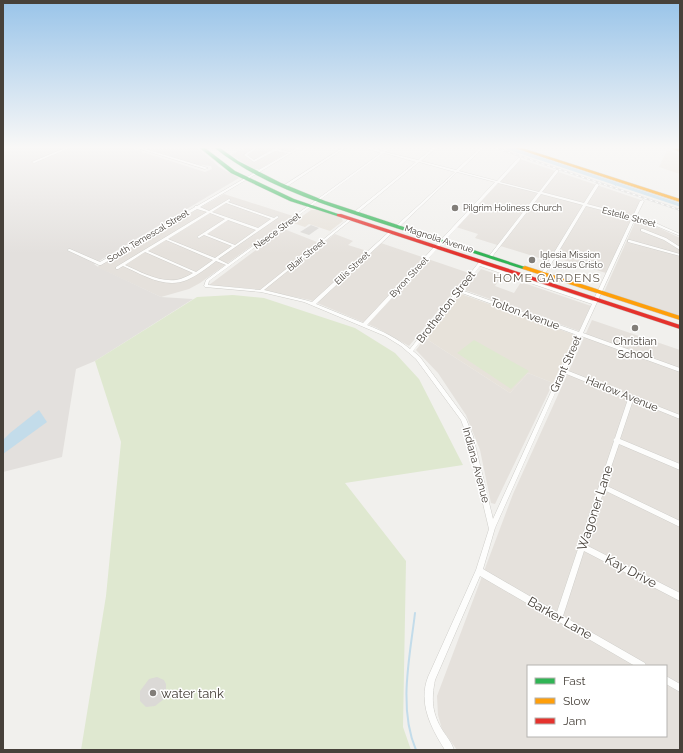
<svg xmlns="http://www.w3.org/2000/svg" width="683" height="753" viewBox="0 0 683 753" font-family="Raleway,sans-serif">
	<style>
		.residential { fill: #e5e1dc; fill-rule: evenodd }
		.commercial { fill: #ebe4db }
		.industrial { fill: #e3e0dd }
		.education { fill: #e7e2da }
		.green { fill: #dfe8d0 }
		.water { fill: #c3dcea }
		.lines { fill: none; stroke-linecap: round; stroke-linejoin: round }
		.stream-far1 { stroke: #c3dcea; stroke-width: 1 }
		.stream { stroke: #c3dcea; stroke-width: 2 }
		.canal { stroke: #c3dcea; stroke-width: 3 }
		.building { fill: #dbd9d6 }
		.street-casing { stroke: #cfceca; stroke-width: 1 }
		.fast-casing { stroke: #cfccc5; stroke-width: 1 }
		.slow-casing { stroke: #cfccc5; stroke-width: 1 }
		.jam-casing { stroke: #cfccc5; stroke-width: 1 }
		.street { fill: #fdfdfc; fill-rule: evenodd }
		.fast { fill: #30b455; fill-rule: evenodd }
		.slow { fill: #ff9f0a; fill-rule: evenodd }
		.jam { fill: #e5322d; fill-rule: evenodd }
		.rail-casing { stroke: #dadad9; stroke-width: 2 }
		.rail { stroke: #fff; stroke-width: 1; stroke-dasharray: 3; stroke-linecap: butt }
		.poi-dot { fill: #827e79; stroke: #fff; stroke-width: 1.5 }
		.labels { text-anchor: middle; dominant-baseline: central; stroke-width: 3; stroke-linejoin: round; paint-order: stroke }
		.far-poi-label { font-size: 9px; fill: #47413a; stroke: #fff; text-anchor: start }
		.far-street-label { font-size: 9px; fill: #47413a; stroke: #fff }
		.street-label { font-size: 11px; fill: #47413a; stroke: #fff }
		.poi-label { font-size: 11px; fill: #47413a; stroke: #fff }
		.neighbourhood-label { font-size: 12px; letter-spacing: 1px; fill: #685f52; stroke: #fff }
		.near-street-label { font-size: 13px; fill: #47413a; stroke: #fff }
		.near-poi-label { font-size: 13px; fill: #47413a; stroke: #fff; text-anchor: start }
	</style>
	<rect width="100%" height="100%" fill="#f1f0ed"/>
	<path class="residential" d="M244,148H294L260,169H254L231,155Z
		M520,159L641,200L606,273L554,257L549,261L475,238L478,234L456,227Z
		M224,194L293,216L200,283L189,289L161,297L97,267Z
		M636,220L655,226L680,238V316L604,292Z
		M284,229L322,244L335,234L353,241L348,245L367,251L378,242L469,273L409,346L377,328L310,300L256,289L209,285Z
		M481,269L502,276L495,286L514,293L521,282L591,306L579,331L465,290Z
		M592,320L680,350V750H457L442,729L438,715L437,696L513,494ZM528,666H666V736H528Z
		M425,338L510,393L528,373L553,383L495,504L491,503L480,450L466,415L438,373L416,350Z"/>
	<path class="commercial" d="M667,150L680,155V174L659,167Z"/>
	<path class="industrial" d="M3,148H130L205,172L212,169L211,166L193,164L148,149L198,148L219,167L239,178L94,264L98,267L161,297L193,299L95,361L76,369L62,457L3,472Z"/>
	<path class="education" d="M311,210H317L341,217L343,221L330,231L309,224L305,227L293,223Z
		M461,294L575,335L553,383L528,373L510,393L425,338Z"/>
	<path class="green" d="M233,295L264,298L355,328L395,353L419,379L463,465L345,483L406,561L403,727L411,750H81L106,596L121,442L95,361L197,297Z
		M474,340L529,371L511,389L457,353Z"/>
	<path class="water" d="M39,410L47,422L3,454V440L10,433Z"/>
	<g class="lines">
		<path class="stream-far1" d="M614,184L616,186
			M641,192L643,191"/>
		<path class="stream" d="M415,613C410,656 398,708 416,750"/>
		<path class="canal" d="M508,148L680,205"/>
	</g>
	<path class="building" d="M311,225L319,228L309,235L300,232Z
		M157,677L164,680L166,684V694L164,699L155,706L146,707L140,701V691L149,679Z"/>
	<g class="lines">
		<g class="street-casing">
			<path id="street" d="M65,148H69L34,163L32,162Z
				M137,148H142L208,168L205,169Z
				M254,148H257L247,155L254,160L275,148H279L277,149L290,152L296,148H300L200,207L209,211L229,199L231,200L228,202L274,218L277,216L279,217L218,259L228,264L381,153L366,148H372L383,151L387,148H390L385,152L418,160L433,148H436L421,161L456,170L480,148H483L459,171L497,181L518,158H520V160L500,182L539,192L556,170H558V172L542,192L584,203L596,184H598L599,185L587,204L633,216L640,201L643,200L644,201L636,217L649,220L680,234V236L647,222L635,219L583,333L680,368V372L581,336L566,370L680,415V419L633,400L620,439L680,464V470L619,444L605,485L680,521V527L604,490L586,545L680,593V601L584,551L563,616L645,663L646,666H635L480,576L435,680C431,700 432,714 443,731C447,737 452,743 454,750H445C431,728 418,703 428,677L476,570L489,529L467,436L461,420L416,359L401,346L385,336L304,302L261,292L205,287L204,286L206,280L226,265L216,261C207,268 198,275 187,280C165,289 143,275 123,266L118,269H116V267L207,212L197,209L101,265H99L67,250L69,249H70L100,262L195,207V206H197L288,153L275,151L254,162L244,155ZM384,153L416,162L354,212V214H356L419,162L455,172L396,226V228H398L457,172L495,182L363,323L316,304L392,233V231H390L312,302L305,300L264,290L351,220V218H350L260,290L208,285L209,281ZM498,183L538,193L489,256V258H491L541,194L583,205L541,274L542,275H544L545,274L586,206L632,218L593,301L481,264L483,262L481,261H480L410,349C397,338 382,331 367,325ZM226,203L271,219L258,228L212,212ZM210,213L225,219L197,237L199,238L204,235L232,246L215,258L168,239ZM228,220L256,230L235,245L207,234ZM166,240L213,260L196,272L148,251ZM145,252L193,273C188,276 182,279 176,280C158,282 141,272 125,265ZM480,266L592,304L579,332L461,290ZM459,292L577,335L493,519L473,436L466,419L420,357L413,351ZM564,373L628,399L615,438L613,440L614,441L557,612L483,569L495,528Z
				M342,148H345L286,187L283,186Z
				M641,229H643L666,238L680,247V250L664,240L641,231Z
				M628,240H630L680,254V256L628,242Z
				M666,676L680,684V692L666,684Z"/>
		</g>
		<g class="fast-casing">
			<path id="fast" d="M200,148H205L235,171L294,199L341,215L337,216L290,201L231,173Z
				M215,148H220L238,161L281,183L325,201L528,268L527,269H523C479,255 434,240 390,226C330,206 265,188 215,148Z"/>
		</g>
		<g class="slow-casing">
			<path id="slow" d="M515,148H522L680,199V202Z
				M672,148L680,149V152Z
				M525,266L680,316V320L523,269L522,268Z"/>
		</g>
		<g class="jam-casing">
			<path id="jam" d="M337,214H341L680,325V329L337,216Z"/>
		</g>
		<use href="#street" class="street"/>
		<use href="#fast" class="fast"/>
		<use href="#slow" class="slow"/>
		<use href="#jam" class="jam"/>
		<g class="rail-casing">
			<path id="rail" d="M496,148L680,210"/>
		</g>
		<use href="#rail" class="rail"/>
	</g>
	<linearGradient id="sky" x2="0" y2="1"><stop stop-color="#99c4e9"/><stop offset="0.58" stop-color="#f9f8f7"/><stop offset="1" stop-color="#f9f8f7" stop-opacity="0"/></linearGradient>
	<rect width="683" height="254" fill="url(#sky)"/>
	<g class="poi-dot">
		<circle cx="455" cy="208" r="4"/>
		<circle cx="532" cy="260" r="4"/>
		<circle cx="635" cy="328" r="4"/>
		<circle cx="153" cy="693" r="4"/>
	</g>
	<g class="labels">
		<g class="far-poi-label">
			<text x="463" y="208">Pilgrim Holiness Church</text>
			<text x="540" y="255">Iglesia Mission<tspan x="540" dy="10">de Jesus Cristo</tspan></text>
		</g>
		<g class="far-street-label">
			<text transform="translate(629 217) rotate(15)">Estelle Street</text>
			<text transform="translate(277 231) rotate(-36)">Neece Street</text>
			<text transform="translate(148 236) rotate(-31)">South Temescal Street</text>
			<text transform="translate(439 239) rotate(18)">Magnolia Avenue</text>
			<text transform="translate(306 255) rotate(-39)">Blair Street</text>
			<text transform="translate(352 268) rotate(-43)">Ellis Street</text>
			<text transform="translate(409 277) rotate(-47)">Byron Street</text>
		</g>
		<g class="street-label">
			<text transform="translate(446 307) rotate(-52)">Brotherton Street</text>
			<text transform="translate(525 314) rotate(20)">Tolton Avenue</text>
			<text transform="translate(566 364) rotate(-66)">Grant Street</text>
			<text transform="translate(622 394) rotate(22)">Harlow Avenue</text>
			<text transform="translate(476 465) rotate(75)">Indiana Avenue</text>
		</g>
		<g class="poi-label">
			<text x="635" y="341">Christian<tspan x="635" dy="13">School</tspan></text>
		</g>
		<g class="neighbourhood-label">
			<text x="547" y="278">HOME GARDENS</text>
		</g>
		<g class="near-street-label">
			<text transform="translate(595 508) rotate(-72)">Wagoner Lane</text>
			<text transform="translate(631 571) rotate(28)">Kay Drive</text>
			<text transform="translate(560 618) rotate(30)">Barker Lane</text>
		</g>
		<g class="near-poi-label">
			<text x="161" y="693">water tank</text>
		</g>
	</g>
	<rect width="683" height="753" fill="none" stroke="#47413a" stroke-width="8"/>
	<rect x="527" y="665" width="140" height="72" fill="#ffffff" stroke="#b5b3b0"/>
	<rect x="535" y="678" width="20" height="6" fill="#30b455" stroke="#b5b3b0"/>
	<text x="563" y="685" font-size="12" fill="#47413a">Fast</text>
	<rect x="535" y="698" width="20" height="6" fill="#ff9f0a" stroke="#b5b3b0"/>
	<text x="563" y="705" font-size="12" fill="#47413a">Slow</text>
	<rect x="535" y="718" width="20" height="6" fill="#e5322d" stroke="#b5b3b0"/>
	<text x="563" y="725" font-size="12" fill="#47413a">Jam</text>
</svg>
